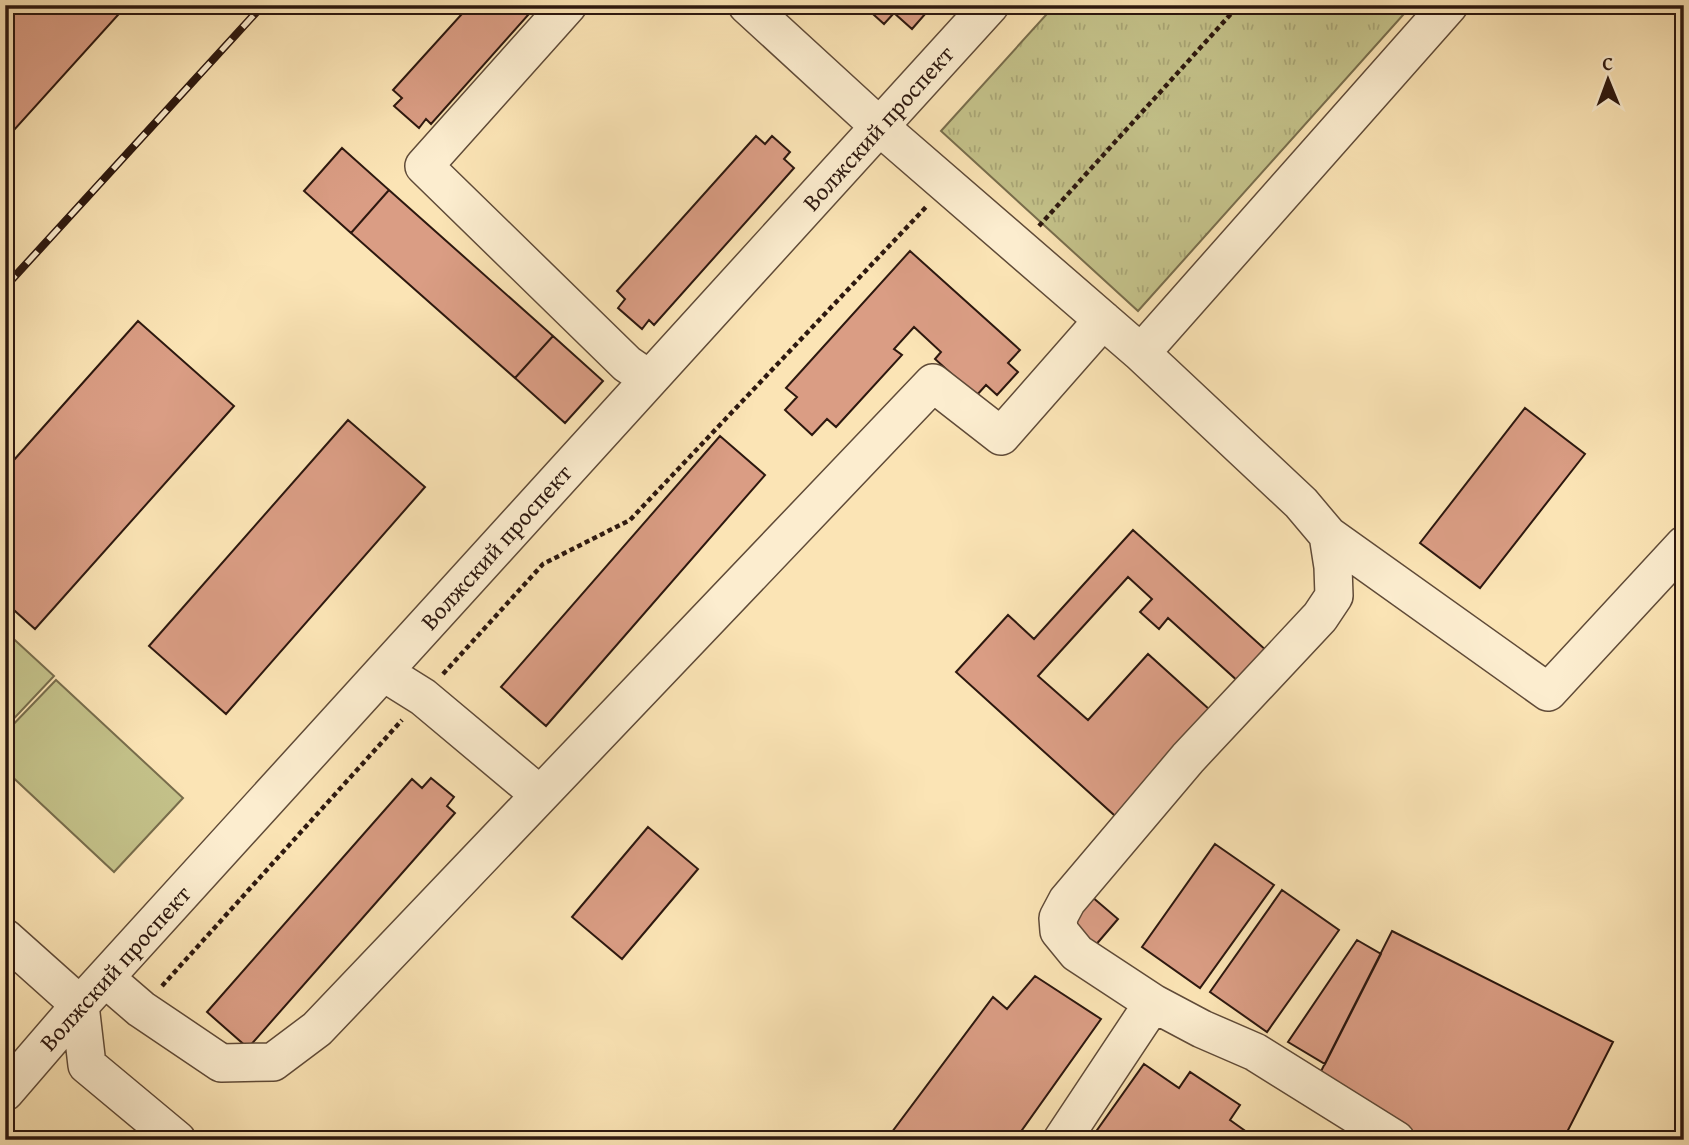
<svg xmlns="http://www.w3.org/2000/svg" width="1689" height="1145" viewBox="0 0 1689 1145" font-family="'Gentium Book Plus',serif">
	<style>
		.grass { fill: url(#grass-tufts); stroke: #786d4c; stroke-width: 2 }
		.pitch { fill: #c4c28a; stroke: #786d4c; stroke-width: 2 }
		.building { fill: #da9d84; stroke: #2d180f; stroke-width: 2 }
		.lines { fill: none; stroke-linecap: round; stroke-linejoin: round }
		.minor-casing { stroke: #604b38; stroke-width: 40 }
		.path { stroke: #2d180f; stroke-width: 4.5; stroke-dasharray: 5 3.5; stroke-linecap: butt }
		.minor { stroke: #fcedcf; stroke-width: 37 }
		.rail-casing { stroke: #2d180f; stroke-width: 8 }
		.rail { stroke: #fcedcf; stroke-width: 5; stroke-dasharray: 16; stroke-linecap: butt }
		.labels { text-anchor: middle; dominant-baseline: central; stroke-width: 6; stroke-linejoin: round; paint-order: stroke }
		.street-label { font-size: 24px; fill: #2d180f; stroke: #fcedcf }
	</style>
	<defs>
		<pattern id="grass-tufts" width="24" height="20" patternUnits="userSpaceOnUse" patternTransform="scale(1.75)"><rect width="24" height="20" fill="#c4c28a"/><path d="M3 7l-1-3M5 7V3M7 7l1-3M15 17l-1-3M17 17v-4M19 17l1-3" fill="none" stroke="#a9a676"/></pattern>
	</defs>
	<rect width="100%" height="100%" fill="#fbe4b5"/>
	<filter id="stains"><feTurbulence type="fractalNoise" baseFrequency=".00286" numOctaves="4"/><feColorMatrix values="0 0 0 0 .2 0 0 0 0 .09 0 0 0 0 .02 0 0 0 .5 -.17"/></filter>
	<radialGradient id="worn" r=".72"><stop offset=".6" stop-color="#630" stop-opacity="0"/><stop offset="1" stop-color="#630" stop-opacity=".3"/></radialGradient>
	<path class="grass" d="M1055,5H1412L1138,311L941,131Z"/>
	<path class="pitch" d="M5,631L54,676L5,728Z
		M56,680L183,798L114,872L5,770V733Z"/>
	<path class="building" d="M5,5H127L5,140Z
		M470,5H537L431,124L426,119L419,128L394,106L402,98L393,90Z
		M863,5H933L912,29L894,13L884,24Z
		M756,136L765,144L772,136L790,152L784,159L794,168L654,325L649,320L642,329L618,308L625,299L617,291Z
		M342,148L389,190L351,233L304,191Z
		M389,190L553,336L515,378L351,233Z
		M910,251L1020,350L1008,363L1018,372L997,395L986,385L976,396L935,359L941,352L914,327L894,349L902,355L836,427L827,419L812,435L785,410L797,397L786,388Z
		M138,321L234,406L35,629L5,602V470Z
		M553,336L603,381L565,423L515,378Z
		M1525,408L1585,454L1480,588L1420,543Z
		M348,420L425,487L226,714L149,646Z
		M720,436L765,475L546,726L501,687Z
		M1133,530L1268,652L1240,683L1168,618L1159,629L1140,612L1152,599L1128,577L1038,676L1088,720L1148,654L1220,719L1124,824L956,672L1008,615L1034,639Z
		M431,778L454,797L447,806L455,813L248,1048L207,1012L412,779L422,788Z
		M648,827L698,869L622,959L572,917Z
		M1215,844L1274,885L1200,988L1142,947Z
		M1282,890L1339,930L1267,1032L1210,992Z
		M1091,896L1118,919L1094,947L1067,925Z
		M1392,931L1613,1042L1563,1140H1418L1313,1087Z
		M1357,940L1381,954L1325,1064L1288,1042Z
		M1035,976L1101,1019L1015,1140H886L993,997L1007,1009Z
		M1144,1064L1179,1088L1190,1072L1240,1105L1230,1120L1258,1140H1090Z"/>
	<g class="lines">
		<g class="minor-casing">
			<path id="minor" d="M568,5L424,166L627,364L649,379
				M747,5L880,127L1141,353L1301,503L1328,535L1333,567L1334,596L1320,617L1188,758L1067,901L1058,918L1059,931L1077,953L1153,1003L1202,1029L1255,1052L1396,1140
				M1141,353L1449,5
				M1328,535L1548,692L1684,545
				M383,672L423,697L540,795
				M5,938L80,1005L87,1065L177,1140
				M105,978L141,1009L221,1063L273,1062L317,1029L933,383L1001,436L1103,320
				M5,1092L80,1005L990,5
				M1062,1140L1153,1003"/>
		</g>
		<path class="path" d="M1039,226L1239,5
			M443,674L543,564L630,520L926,207
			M162,986L402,720"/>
		<use href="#minor" class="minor"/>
		<g class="rail-casing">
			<path id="rail" d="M5,287L263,5"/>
		</g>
		<use href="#rail" class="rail"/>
	</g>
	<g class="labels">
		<g class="street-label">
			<text transform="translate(878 128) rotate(-48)">Волжский проспект</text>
			<text transform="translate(496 547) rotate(-48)">Волжский проспект</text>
			<text transform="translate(115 968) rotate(-48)">Волжский проспект</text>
		</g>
	</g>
	<rect width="1689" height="1145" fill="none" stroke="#fbe4b5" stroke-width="28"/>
	<rect x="7" y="7" width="1675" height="1131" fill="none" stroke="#2d180f" stroke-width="3.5"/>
	<rect x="14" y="14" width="1661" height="1117" fill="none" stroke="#2d180f" stroke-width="2"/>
	<g transform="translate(1608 80) rotate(359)" stroke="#fcedcf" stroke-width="5" paint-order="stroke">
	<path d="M0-5L12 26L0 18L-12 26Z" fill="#2d180f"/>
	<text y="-10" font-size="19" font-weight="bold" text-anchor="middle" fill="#2d180f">С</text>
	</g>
	<rect width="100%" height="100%" filter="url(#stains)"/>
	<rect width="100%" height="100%" fill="url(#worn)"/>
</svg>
